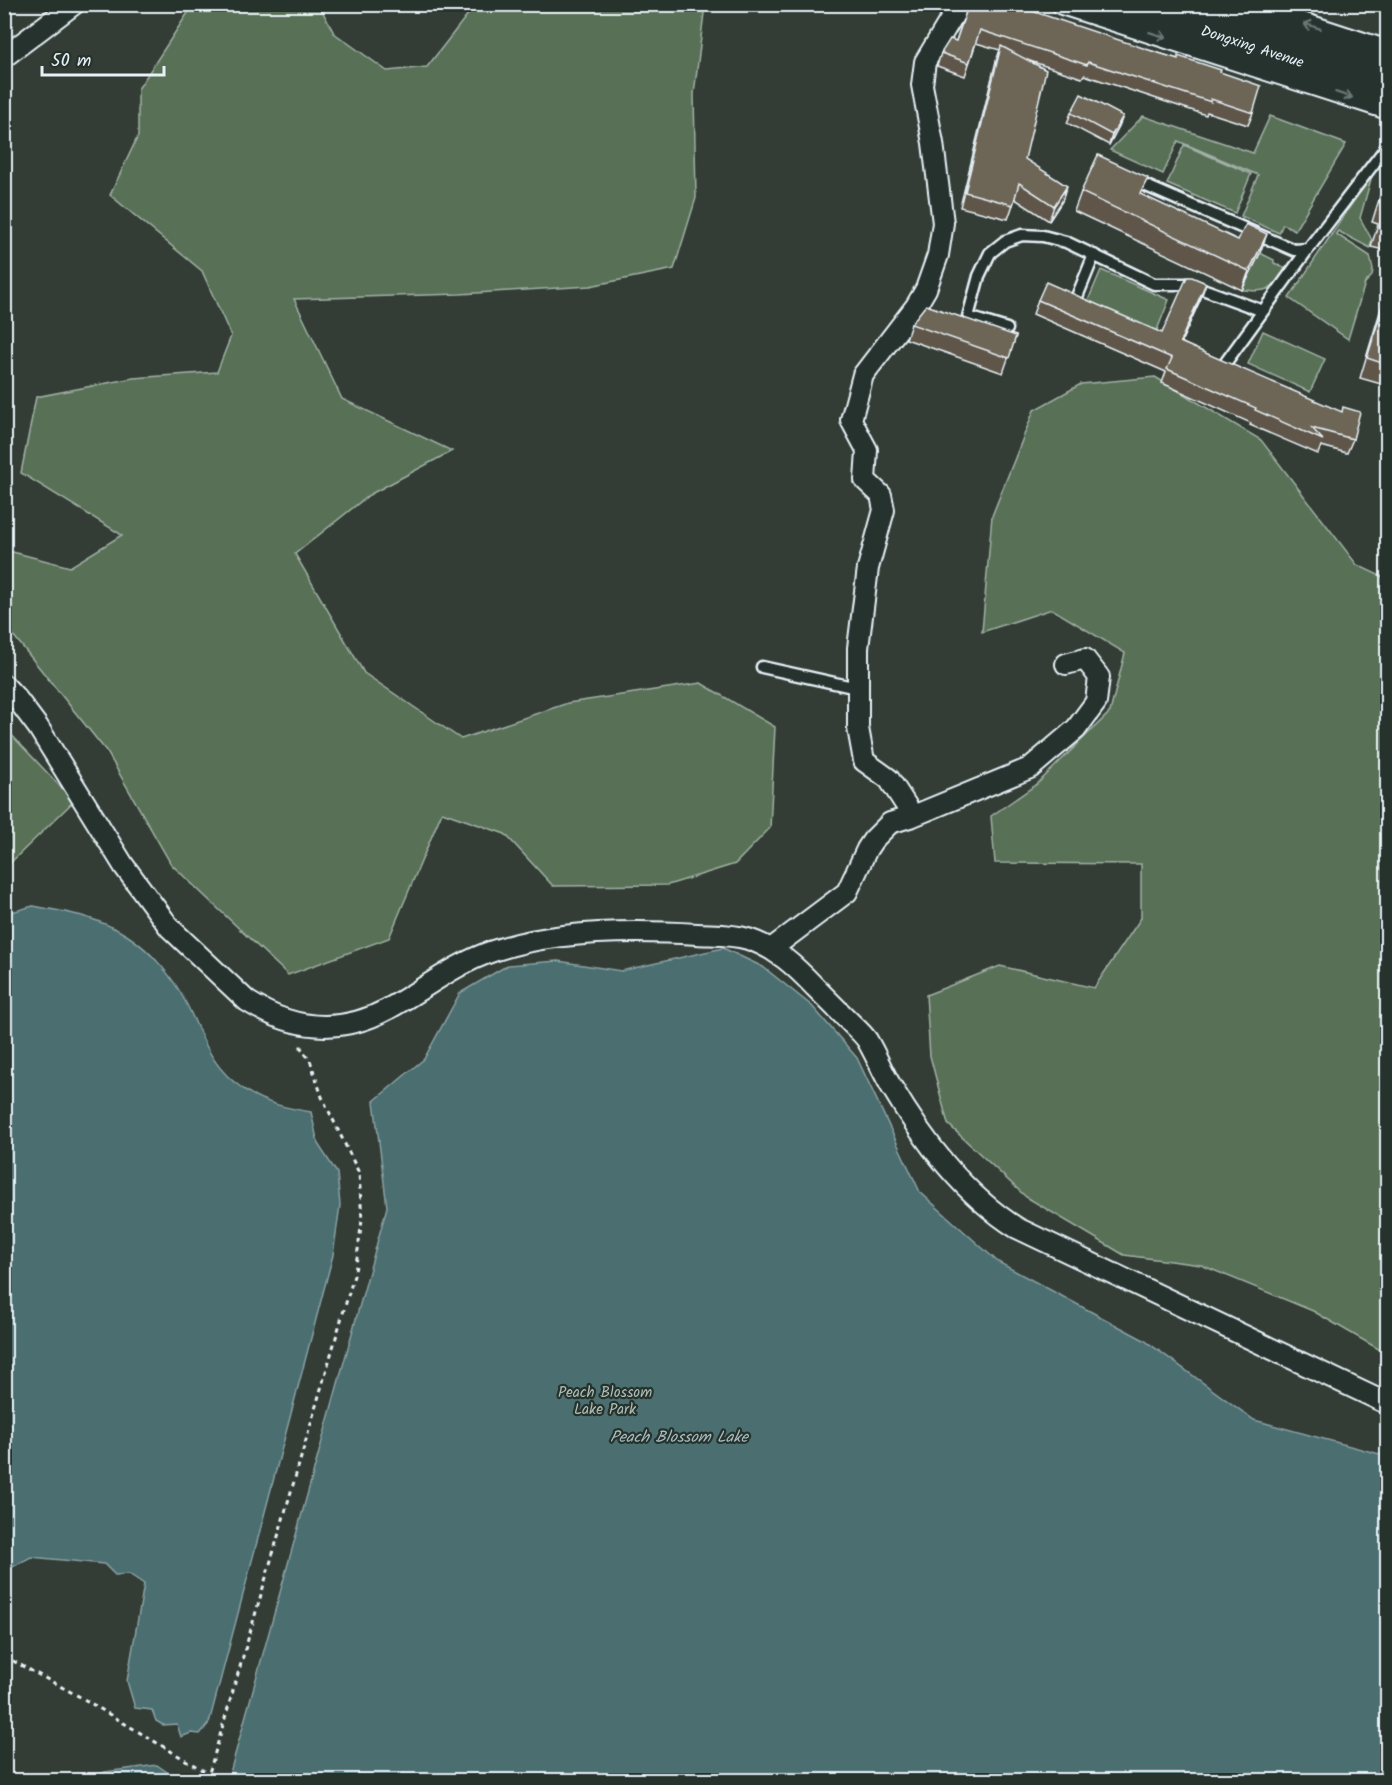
<svg xmlns="http://www.w3.org/2000/svg" width="1392" height="1785" viewBox="0 0 1392 1785" font-family="Kalam,sans-serif">
	<style>
		.green { fill: #597156; stroke: #a0b1a7; stroke-width: 1.5 }
		.water { fill: #4b6e70; stroke: #8aa2a6; stroke-width: 1.5 }
		.lines { fill: none; stroke-linecap: round; stroke-linejoin: round }
		.lane-casing { stroke: #e8f1f8; stroke-width: 15 }
		.street-casing { stroke: #e8f1f8; stroke-width: 24 }
		.secondary-casing { stroke: #e8f1f8; stroke-width: 33 }
		.path { stroke: #e8f1f8; stroke-width: 3; stroke-dasharray: 4.5 4.5; stroke-linecap: butt }
		.lane { stroke: #26332d; stroke-width: 10 }
		.street { stroke: #26332d; stroke-width: 20 }
		.secondary { stroke: #26332d; stroke-width: 28 }
		.wall { fill: #5e574a; stroke: #e8f1f8; stroke-width: 1.5 }
		.shaded-wall { fill: #4c473c; stroke: #e8f1f8; stroke-width: 1.5 }
		.building { fill: #6d6556; stroke: #e8f1f8; stroke-width: 1.5 }
		.oneway { stroke: #6a7674 }
		.labels { text-anchor: middle; dominant-baseline: central; stroke-width: 4.5; stroke-linejoin: round; paint-order: stroke }
		.street-label { font-size: 15px; fill: #e8f1f8; stroke: #26332d }
		.park-label { font-size: 15px; fill: #afbeb7; stroke: #26332d }
		.water-label { font-size: 16px; font-style: italic; fill: #a9bdc2; stroke: #26332d }
	</style>
	<rect width="100%" height="100%" fill="#343d35"/>
	<filter id="ink" filterUnits="userSpaceOnUse"><feTurbulence type="fractalNoise" baseFrequency=".0167" numOctaves="2"/><feDisplacementMap in="SourceGraphic" scale="12" xChannelSelector="R" yChannelSelector="G"/><feConvolveMatrix kernelMatrix="1 2 1 2 8 2 1 2 1" color-interpolation-filters="sRGB"/></filter>
	<g filter="url(#ink)">
		<path class="green" d="M193,5H319L334,33L387,71L427,67L475,5H705L694,94L696,198L674,269L590,286L460,294L294,299L342,399L452,451L369,495L295,554L364,673L461,739L568,703L701,683L775,727L770,828L735,864L668,885L553,886L505,834L442,812L389,938L288,975L171,864L107,752L5,625V550L70,567L122,535L21,473L36,397L133,378L217,372L231,336L202,271L110,195L138,136V89Z
			M1143,116L1253,153L1270,116L1346,144L1295,230L1283,224L1279,233L1241,216L1258,175L1178,141L1163,174L1110,150Z
			M1184,145L1251,174L1235,213L1167,184Z
			M1373,172L1360,218L1372,240L1370,248L1338,231L1336,234L1370,256L1373,269L1372,276L1365,283L1348,339L1289,298Z
			M1260,253L1274,260V263L1286,269C1271,291 1269,292 1242,290Z
			M1101,270L1169,300L1153,340L1084,310Z
			M1263,331L1325,359L1310,392L1248,364Z
			M1155,377L1261,440L1357,565L1387,579V1354L1313,1311L1201,1265L1124,1255L1026,1197L948,1124L930,1056L926,995L1000,966L1094,988L1141,918V864L995,863L991,816L1037,784L1110,712L1125,653L1052,609L982,632L992,516L1034,410L1081,384Z
			M5,728L74,801L5,868Z"/>
		<path class="water" d="M33,906C67,912 99,917 128,936C151,951 173,977 185,1001C203,1035 208,1065 242,1088C262,1103 287,1108 311,1112L318,1144L337,1173L340,1205L333,1255L209,1723L200,1734L191,1733L181,1737L177,1724L163,1725L156,1721L152,1710L135,1708L127,1681L144,1584L129,1574L115,1575L104,1564L31,1557L5,1571L4,914Z
			M723,948L763,967L812,1006L857,1058L920,1192L998,1262L1144,1340L1254,1420L1387,1456V1780H228L387,1207L374,1101L424,1059L460,993L508,965L558,961L621,971Z
			M157,1765L174,1777L175,1780H82L105,1772Z"/>
		<g class="lines">
			<g class="lane-casing">
				<path id="lane" d="M1144,185L1294,250L1308,249
					M1074,304L1094,255
					M1007,329L968,317L979,276L990,253L1005,241L1022,235L1043,236L1066,242L1154,284H1189L1263,311
					M1226,362L1308,249L1388,145
					M762,667L857,688"/>
			</g>
			<g class="street-casing">
				<path id="street" d="M1062,4L1388,109
					M1244,4L1388,51
					M4,57L74,4
					M4,685L17,699L38,727L124,866L170,928L247,1001C292,1030 340,1035 388,1009C423,990 454,964 493,951C555,930 633,930 697,934C714,935 731,934 748,939C776,948 795,966 815,987C827,999 839,1011 851,1023C857,1029 863,1034 867,1040C876,1055 882,1071 891,1086C923,1140 963,1194 1017,1228L1388,1404
					M913,816L889,779L864,761L858,728V648L868,568L884,510L881,495L865,480L867,450L851,420L863,375L916,306L926,289L938,255L943,223L933,143L922,85L925,62L960,4
					M771,949L847,892L867,849L873,840L890,823L913,816L1030,768L1076,729L1096,702L1099,677L1085,659L1066,664"/>
			</g>
			<g class="secondary-casing">
				<g id="secondary">
					<path id="s1" d="M1118,4L1388,91"/>
					<path d="M1189,4L1388,69"/>
				</g>
			</g>
			<path class="path" d="M4,1659L13,1661L82,1698L209,1774
				M207,1780L355,1272L362,1220L359,1173L322,1097L310,1060L301,1048V1041"/>
			<use href="#lane" class="lane"/>
			<use href="#street" class="street"/>
			<use href="#secondary" class="secondary"/>
		</g>
		<path class="wall" d="M966,12L1152,51L1220,72L1253,113L1248,125L1207,112L1206,115L1084,75L1082,78L1027,60L1025,159L1062,201L1049,221L1015,199L1008,219L960,207L996,61L1000,50L976,43L965,76L937,66L941,53L956,41Z
			M1071,113L1123,116L1119,126L1109,145L1067,123Z
			M1384,184L1388,185V251L1371,247L1378,224L1372,222Z
			M1081,192L1142,195L1260,253L1242,290L1074,211Z
			M1388,285V386L1360,378Z
			M1201,298L1181,342L1353,439L1347,453L1321,446L1318,454L1250,425L1251,423L1162,383L1166,372L1033,314L1038,300L1162,333Z
			M911,324L1016,336L1003,373L906,339Z"/>
		<path class="shaded-wall" d="M1123,116L1119,126L1109,145L1112,135Z
			M1067,186L1062,201L1049,221L1054,206Z
			M1267,234L1260,253L1242,290L1249,271Z
			M1206,283L1201,298L1175,356L1180,342Z"/>
		<path class="building" d="M970,4H1011L1152,51L1178,59V56L1221,70L1220,72L1261,86L1253,113L1211,99V102L1088,62L1087,65L980,30L969,63L941,53L950,39L956,41L966,12Z
			M1001,46L1046,70L1025,159L1067,186L1054,206L1019,183L1013,205L965,192Z
			M1081,94L1123,116L1112,135L1071,113Z
			M1098,155L1148,178L1140,194L1238,240L1246,224L1267,234L1249,271L1081,192Z
			M1384,184L1388,185V230L1379,227L1385,204L1379,202Z
			M1187,277H1192L1206,283L1180,342L1342,412L1343,407L1360,412L1353,439L1312,428L1323,440L1255,410L1256,408L1167,369L1172,358L1038,300L1046,282L1162,333Z
			M1388,290V365L1367,358Z
			M926,305L1016,336L1009,358L911,324Z"/>
		<defs><path id="oneway-shaft" d="M-6 0H5M1.5-3L5.5 0L1.5 3" fill="none" stroke-width="1.6" stroke-linecap="round" stroke-linejoin="round" transform="scale(1.5)"/></defs>
		<g class="oneway">
			<use href="#oneway-shaft" transform="translate(1312 26) rotate(-162)"/>
			<use href="#oneway-shaft" transform="translate(1158 35) rotate(18)"/>
			<use href="#oneway-shaft" transform="translate(1344 95) rotate(18)"/>
		</g>
	</g>
	<g class="labels">
		<g class="street-label">
			<text stroke="none"><textPath href="#s1" startOffset="141">Dongxing Avenue</textPath></text>
		</g>
		<g class="park-label">
			<text x="605" y="1393">Peach Blossom<tspan x="605" dy="17">Lake Park</tspan></text>
		</g>
		<g class="water-label">
			<text x="679" y="1437">Peach Blossom Lake</text>
		</g>
	</g>
	<rect width="1392" height="1785" fill="none" stroke="#26332d" stroke-width="24"/>
	<rect x="12" y="12" width="1368" height="1761" fill="none" stroke="#e8f1f8" stroke-width="2" filter="url(#ink)"/>
	<path d="M42 66v9h122v-9" fill="none" stroke="#e8f1f8" stroke-width="3"/>
	<text x="51" y="66" font-size="18" fill="#e8f1f8" stroke="#26332d" stroke-width="4.5" paint-order="stroke">50 m</text>
</svg>
